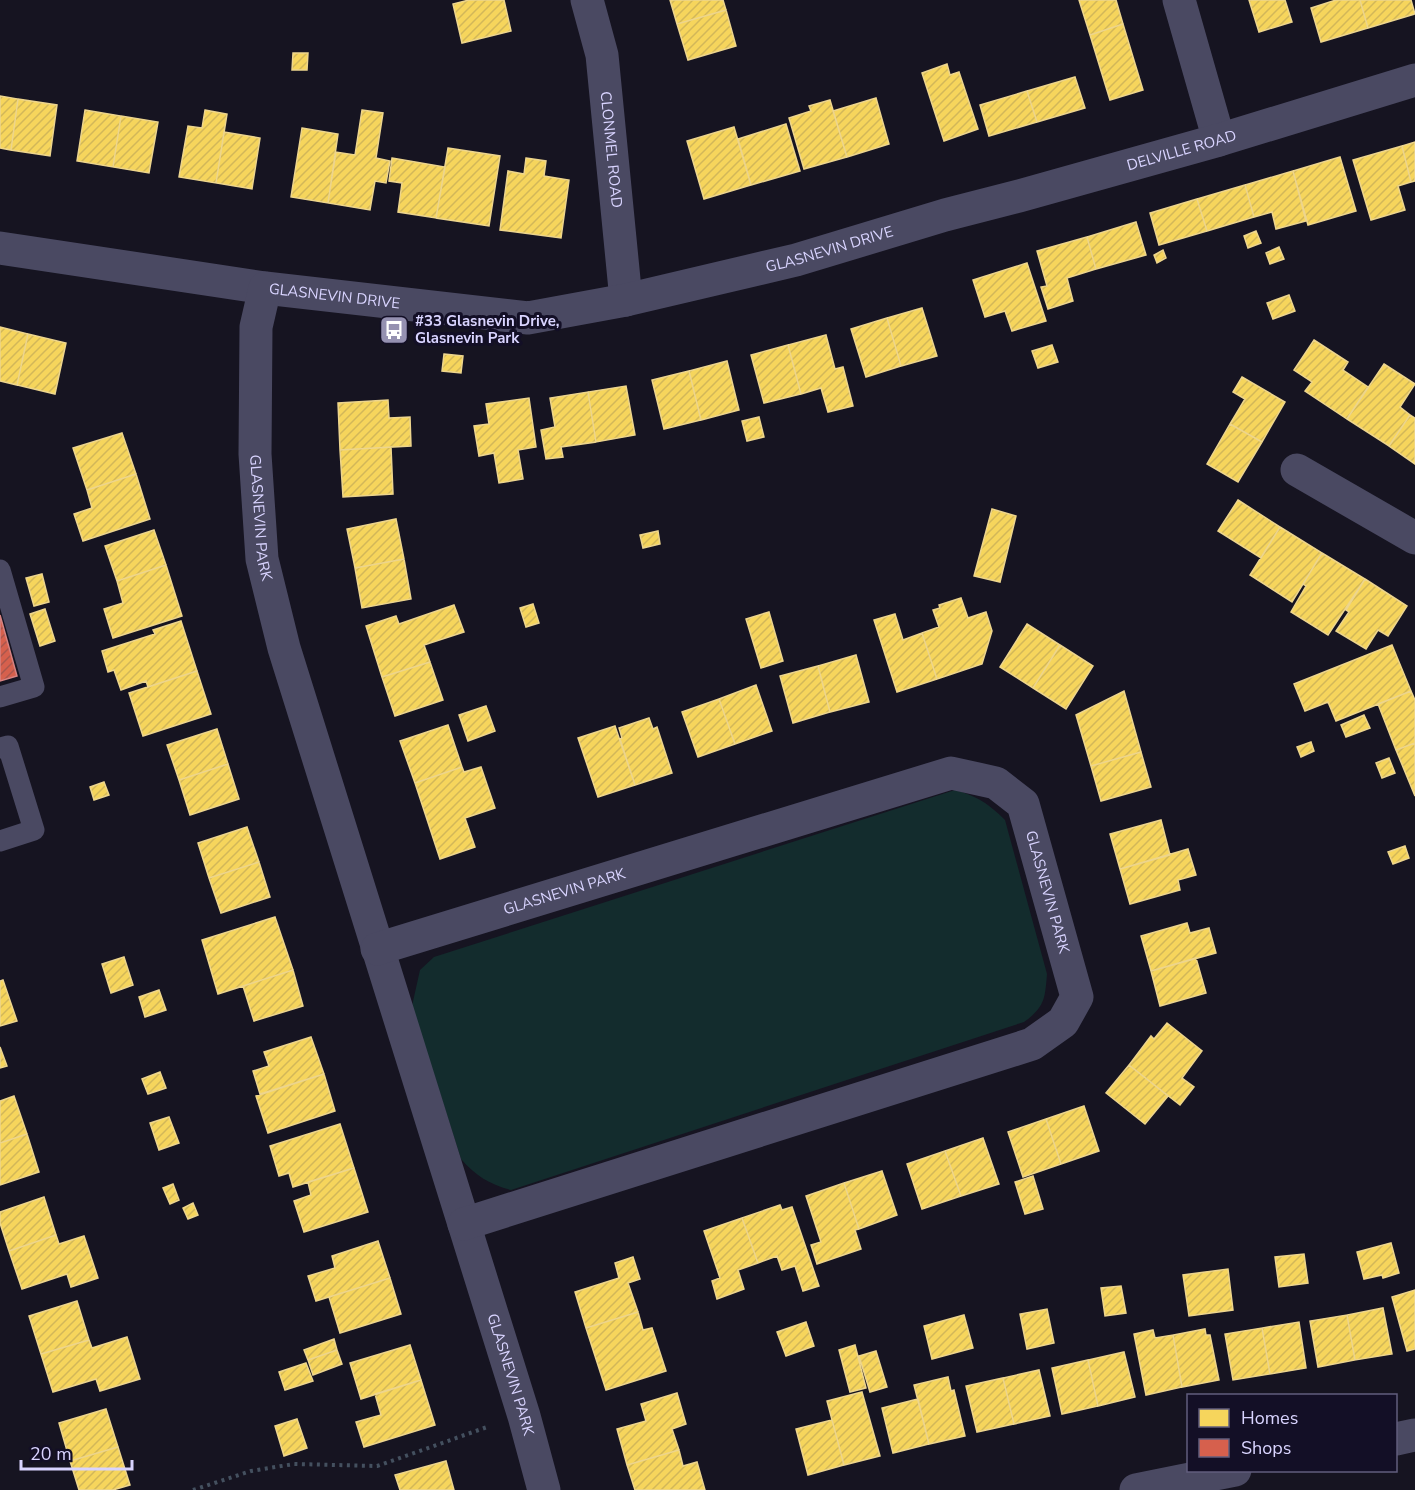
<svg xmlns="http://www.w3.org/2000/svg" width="1415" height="1490" viewBox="0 0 1415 1490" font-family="'Nunito Sans',sans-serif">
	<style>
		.green { fill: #132c2d }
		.homes { fill: url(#homes-hatch); stroke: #edd58d; stroke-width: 1.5 }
		.shops { fill: url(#shops-hatch); stroke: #d78382; stroke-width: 1.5 }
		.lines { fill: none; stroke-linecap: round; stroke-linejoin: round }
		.path { stroke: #44505f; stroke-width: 4; stroke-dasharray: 3 4.5; stroke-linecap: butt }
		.lane { stroke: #4a4962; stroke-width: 21 }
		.street { stroke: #4a4962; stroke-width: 33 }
		.labels { text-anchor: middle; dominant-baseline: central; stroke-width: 6; stroke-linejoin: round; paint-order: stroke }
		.street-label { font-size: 15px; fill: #d9d4ff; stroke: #130f26 }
		.poi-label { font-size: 15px; font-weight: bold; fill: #d9d4ff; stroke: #130f26; text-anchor: start }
	</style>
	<defs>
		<pattern id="homes-hatch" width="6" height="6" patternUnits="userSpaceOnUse" patternTransform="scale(1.5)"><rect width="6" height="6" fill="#f6d55c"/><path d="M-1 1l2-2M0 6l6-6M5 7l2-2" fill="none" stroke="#d2b759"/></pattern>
		<pattern id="shops-hatch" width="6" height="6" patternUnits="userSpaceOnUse" patternTransform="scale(1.5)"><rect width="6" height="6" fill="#d6604d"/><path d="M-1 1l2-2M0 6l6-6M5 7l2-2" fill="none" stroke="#a9564d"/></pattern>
	</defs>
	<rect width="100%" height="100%" fill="#161421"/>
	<path class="green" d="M955,790C977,796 989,804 1005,820L1047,974C1045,998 1045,1007 1024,1022L511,1190C489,1184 476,1176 461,1159L412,1006L420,970L434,957Z"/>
	<path class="homes" d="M469,0H504L511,31L462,43L453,4Z
		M670,0H723L726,10L677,24Z
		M1079,0H1116L1123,24L1090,35Z
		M1249,0H1285L1292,22L1259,32Z
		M1336,0H1360L1368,28L1321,42L1311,8Z
		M1360,0H1411L1415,14L1368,28Z
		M726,10L736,46L688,60L677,24Z
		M1123,24L1143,90L1110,100L1090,35Z
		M293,53H308L307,70H292Z
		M947,64L950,75L959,72L978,129L944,141L922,73Z
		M1075,77L1085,108L1037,122L1027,91Z
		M1027,91L1037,122L989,136L980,105Z
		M0,96L18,99L11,150L0,148Z
		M876,98L889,144L847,157L833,111Z
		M18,99L57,105L50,156L11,150Z
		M830,100L847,157L804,169L789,118L811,111L809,106Z
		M85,110L121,116L113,167L77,161Z
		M205,110L227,114L216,183L179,177L188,126L202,128Z
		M362,110L383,113L376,158L390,161L386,183L375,181L370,210L328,203L336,152L355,155Z
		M121,116L158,122L149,173L113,167Z
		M786,124L800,171L751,185L738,139Z
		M734,127L751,185L704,199L687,141Z
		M302,128L338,134L328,203L291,197Z
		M224,132L260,138L252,189L216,183Z
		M1415,142V181L1411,182L1402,146Z
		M1402,146L1411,182L1398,186L1405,210L1371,220L1353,160Z
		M448,148L500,156L489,226L436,218Z
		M1340,157L1356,211L1308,225L1293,171Z
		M392,158L445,167L436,218L398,212L402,183L389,181Z
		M526,158L546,161L544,176L569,180L561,238L500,230L508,171L524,174Z
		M1293,171L1306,221L1276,229L1272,212L1254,217L1245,185Z
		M1245,185L1254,217L1207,231L1197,199Z
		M1197,199L1207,231L1159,245L1150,213Z
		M1136,222L1146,255L1096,269L1087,237Z
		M1256,231L1261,243L1248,248L1244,236Z
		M1087,237L1096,269L1067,278L1073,301L1048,309L1041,287L1047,286L1037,251Z
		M1279,247L1284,259L1270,264L1266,253Z
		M1163,250L1166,258L1157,263L1154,255Z
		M1027,263L1046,321L1012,331L1005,311L985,317L973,280Z
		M1289,295L1295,311L1273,319L1267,303Z
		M922,308L937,356L901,366L887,318Z
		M887,318L901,366L866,377L851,329Z
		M0,327L28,334L17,385L0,381Z
		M28,334L66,343L55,394L17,385Z
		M826,335L835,369L843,367L853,406L828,412L821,388L801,394L788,345Z
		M1314,340L1348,362L1343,370L1368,387L1347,419L1305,391L1312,382L1294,370Z
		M788,345L801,394L764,403L751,355Z
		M1052,345L1058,362L1038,368L1032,351Z
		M444,354L463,356L461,373L442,371Z
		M727,361L739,410L701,420L689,371Z
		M1384,364L1415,384L1400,407L1410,415L1389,446L1347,419Z
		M689,371L701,420L664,429L652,380Z
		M1242,377L1285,402L1262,442L1230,424L1245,399L1233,392Z
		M626,386L635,435L596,442L588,392Z
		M588,392L596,442L561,447L563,457L546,459L541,430L555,427L550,398Z
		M529,398L536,447L518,450L523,479L499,483L494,453L479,456L474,426L489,424L486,404Z
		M388,400L389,418L410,417L411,446L340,450L338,403Z
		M1410,415L1415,418V464L1389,446Z
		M759,417L764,437L747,441L742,421Z
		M1230,424L1262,442L1238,482L1207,464Z
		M122,433L136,474L87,490L73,448Z
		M391,447L393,494L343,497L340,450Z
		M136,474L150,519L83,541L74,514L92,508L87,490Z
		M1238,500L1280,527L1261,558L1218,531Z
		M992,509L1016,516L1000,582L974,576Z
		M396,519L404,559L355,568L347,529Z
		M1280,527L1322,553L1292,602L1250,575Z
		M154,530L166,565L117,581L105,546Z
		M658,531L660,544L643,548L640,535Z
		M1322,553L1365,579L1328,635L1291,612L1306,586L1303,584Z
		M404,559L411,599L362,608L355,568Z
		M166,565L182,616L113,638L104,609L123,603L117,581Z
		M42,574L49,602L34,606L26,578Z
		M1365,579L1407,606L1388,636L1378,630L1366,649L1336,631L1349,612L1346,610Z
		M961,598L968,618L986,612L992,631L982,664L937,679L922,633L939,627L933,610L940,608L939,605Z
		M533,604L539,623L526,627L520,608Z
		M454,605L464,632L424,645L430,662L382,677L366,626L396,616L399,624Z
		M45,609L55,641L40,646L30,614Z
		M769,612L783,661L761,668L746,619Z
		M895,614L903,640L922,633L937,679L897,692L874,620Z
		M181,621L197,671L148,687L146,681L121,690L114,670L108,672L102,651L155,634L153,630Z
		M1027,624L1060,645L1033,688L1000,667Z
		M1060,645L1093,666L1066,709L1033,688Z
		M1392,645L1411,691L1336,721L1328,702L1305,711L1294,684Z
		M856,655L869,702L830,712L818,666Z
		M430,662L443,700L395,716L382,677Z
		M818,666L830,712L793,723L780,676Z
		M197,671L211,714L143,736L129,693Z
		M756,685L772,731L735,744L719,699Z
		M1124,691L1141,752L1091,766L1076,715Z
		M1411,691L1415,700V743L1396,750L1378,704Z
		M719,699L735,744L698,757L682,712Z
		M486,706L495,731L468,741L459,715Z
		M1364,715L1370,728L1346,737L1341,725Z
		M649,718L653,729L657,727L672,773L635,785L620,739L622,738L619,728Z
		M448,725L462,767L415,783L400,741Z
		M615,726L635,785L598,797L578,738Z
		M217,729L228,764L179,780L167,745Z
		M1311,742L1314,751L1301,757L1297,747Z
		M1415,743V796L1396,750Z
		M1141,752L1151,787L1101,801L1091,766Z
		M1389,758L1395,773L1382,778L1376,763Z
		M228,764L239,799L190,815L179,780Z
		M462,767L464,772L481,767L495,808L465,818L475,847L440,859L415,783Z
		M104,782L109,795L94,800L90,787Z
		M1161,820L1170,855L1120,869L1110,834Z
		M247,827L259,862L209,878L198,843Z
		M1405,846L1409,858L1393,864L1388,852Z
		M1188,849L1196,875L1178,880L1180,890L1130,904L1120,869Z
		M259,862L270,897L221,913L209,878Z
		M275,917L293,970L218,994L202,940Z
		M1187,923L1190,933L1209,928L1216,953L1151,971L1141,936Z
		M124,957L133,985L111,993L102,964Z
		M1196,958L1206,993L1160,1006L1151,971Z
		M293,970L303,1006L254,1021L243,986Z
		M3,980L17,1021L0,1026V981Z
		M159,990L166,1010L145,1017L139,997Z
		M1167,1023L1202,1051L1182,1078L1194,1087L1180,1105L1129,1065L1151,1036L1154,1039Z
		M311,1037L324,1074L260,1094L253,1071L269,1066L264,1052Z
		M0,1047L7,1066L0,1068Z
		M1129,1065L1168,1096L1145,1124L1106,1093Z
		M160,1072L166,1088L148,1094L142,1079Z
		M324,1074L335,1111L268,1133L256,1096Z
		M14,1096L27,1134L0,1143V1101Z
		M1084,1106L1099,1151L1061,1164L1046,1119Z
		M169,1117L179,1143L159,1150L150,1123Z
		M1046,1119L1061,1164L1023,1177L1008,1132Z
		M340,1124L354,1168L293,1187L289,1173L279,1176L270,1146Z
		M27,1134L39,1172L0,1185V1143Z
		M983,1138L999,1184L961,1196L945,1151Z
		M945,1151L961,1196L922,1209L907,1164Z
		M354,1168L368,1212L304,1232L294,1201L311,1195L308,1182Z
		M882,1171L897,1215L859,1229L844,1183Z
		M1033,1176L1043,1209L1025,1214L1015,1182Z
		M844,1183L859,1229L855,1230L861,1249L817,1264L811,1245L821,1242L806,1196Z
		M173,1184L179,1200L170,1204L163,1188Z
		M44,1197L56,1235L9,1251L0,1223V1212Z
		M193,1203L198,1215L188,1219L183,1208Z
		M780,1205L782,1210L792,1207L819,1286L803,1291L795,1266L782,1270L777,1256L758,1263L742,1218Z
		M742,1218L758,1263L738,1270L744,1289L717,1299L712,1281L720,1278L704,1231Z
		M56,1235L59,1244L84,1236L98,1278L71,1287L67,1274L22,1289L9,1251Z
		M378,1241L390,1278L316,1301L308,1276L335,1268L332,1256Z
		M1391,1243L1399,1273L1383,1278L1382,1275L1364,1279L1357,1252Z
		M1304,1254L1308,1283L1279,1287L1275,1257Z
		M633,1257L640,1279L628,1283L638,1312L586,1328L575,1292L619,1278L615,1263Z
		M1228,1269L1233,1310L1189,1316L1183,1275Z
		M390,1278L401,1314L340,1333L329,1297Z
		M1121,1286L1126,1313L1105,1316L1101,1288Z
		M1415,1290V1349L1407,1351L1392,1297Z
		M77,1301L89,1340L41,1354L29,1316Z
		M1383,1308L1392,1354L1355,1360L1347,1315Z
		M1047,1309L1054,1343L1027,1349L1020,1314Z
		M638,1312L643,1330L652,1328L666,1371L606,1390L586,1328Z
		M964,1315L973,1348L932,1359L924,1326Z
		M1347,1315L1355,1360L1318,1367L1310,1321Z
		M806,1322L814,1346L786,1356L777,1332Z
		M1299,1322L1306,1368L1270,1374L1262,1328Z
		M1262,1328L1270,1374L1233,1380L1225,1334Z
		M1205,1329L1206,1335H1210L1219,1380L1182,1387L1173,1335Z
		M1153,1330L1155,1338L1173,1335L1182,1387L1146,1395L1134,1334Z
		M127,1337L140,1379L100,1391L96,1379L53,1392L41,1354L89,1340L92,1348Z
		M334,1339L337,1350L308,1360L304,1350Z
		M410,1345L421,1380L361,1399L350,1363Z
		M855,1345L866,1388L850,1392L839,1350Z
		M337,1350L342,1364L313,1375L308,1360Z
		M876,1351L887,1387L870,1392L859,1356Z
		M1124,1352L1135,1397L1098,1406L1088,1360Z
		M1088,1360L1098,1406L1062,1414L1052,1368Z
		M306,1363L313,1381L285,1390L279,1372Z
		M1039,1370L1050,1416L1014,1424L1003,1378Z
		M948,1377L951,1391L954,1390L965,1436L929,1444L914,1385Z
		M1003,1378L1014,1424L977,1432L966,1386Z
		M421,1380L435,1425L364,1447L356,1422L381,1415L375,1394Z
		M862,1392L880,1456L844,1465L827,1401Z
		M677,1393L686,1424L672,1429L679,1450L627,1465L617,1429L646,1421L641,1404Z
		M918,1399L929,1444L893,1453L882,1408Z
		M106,1409L118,1447L70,1461L59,1423Z
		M297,1419L307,1448L284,1456L275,1426Z
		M832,1420L844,1465L808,1475L796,1429Z
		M118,1447L130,1485L113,1490H79L70,1461Z
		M679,1450L683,1466L697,1462L705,1490H635L627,1465Z
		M446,1461L454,1490H400L395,1475Z"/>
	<path class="shops" d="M0,615L17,676L0,681Z"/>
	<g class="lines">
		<path class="path" d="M193,1490L251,1471L294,1464L377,1466L490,1426"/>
		<path class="lane" d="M0,570L34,687L0,697
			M0,748L8,746L34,830L0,841"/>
		<g class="street">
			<path id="s1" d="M587,0L602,55L626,300"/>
			<path d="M1179,0L1219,140"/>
			<path id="s2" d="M0,248L265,288L528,318L626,300L796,260L945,215L1019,196L1219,140L1415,80"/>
			<path id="s3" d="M265,288L256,327L255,454L262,559L284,648L524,1416L544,1490"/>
			<path d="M1297,470L1415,538"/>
			<path id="s4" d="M377,949L951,773L996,783L1023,804L1077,997L1063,1022L1032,1044L464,1224"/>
			<path d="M1396,1439L1415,1435"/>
			<path d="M1136,1490L1235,1470"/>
		</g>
	</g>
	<defs>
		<g id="bus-square" transform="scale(1.5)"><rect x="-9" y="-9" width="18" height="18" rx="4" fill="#9591b1" stroke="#130f26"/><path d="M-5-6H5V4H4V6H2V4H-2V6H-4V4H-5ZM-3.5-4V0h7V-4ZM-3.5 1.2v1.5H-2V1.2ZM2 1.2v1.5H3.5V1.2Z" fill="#fff"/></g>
	</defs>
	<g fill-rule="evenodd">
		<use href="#bus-square" x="394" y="330"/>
	</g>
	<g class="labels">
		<g class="street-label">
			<text stroke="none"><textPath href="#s1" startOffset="152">CLONMEL ROAD</textPath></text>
			<text stroke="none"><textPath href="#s2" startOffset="1208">DELVILLE ROAD</textPath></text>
			<text stroke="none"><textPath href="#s2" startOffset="842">GLASNEVIN DRIVE</textPath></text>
			<text stroke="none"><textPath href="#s2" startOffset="338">GLASNEVIN DRIVE</textPath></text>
			<text stroke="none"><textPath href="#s3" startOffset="231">GLASNEVIN PARK</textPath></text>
			<text stroke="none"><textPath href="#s4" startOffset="196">GLASNEVIN PARK</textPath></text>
			<text stroke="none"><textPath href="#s4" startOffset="772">GLASNEVIN PARK</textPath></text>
			<text stroke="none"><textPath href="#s3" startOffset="1125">GLASNEVIN PARK</textPath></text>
		</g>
		<g class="poi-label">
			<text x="415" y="321">#33 Glasnevin Drive,<tspan x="415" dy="17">Glasnevin Park</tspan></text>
		</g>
	</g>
	<rect x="1187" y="1394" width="210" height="78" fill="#130f26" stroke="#625e7d" stroke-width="1.5"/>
	<rect x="1199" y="1409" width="30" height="18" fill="#f6d55c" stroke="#625e7d" stroke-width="1.5"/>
	<text x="1241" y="1424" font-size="18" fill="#d9d4ff">Homes</text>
	<rect x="1199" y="1439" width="30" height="18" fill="#d6604d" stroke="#625e7d" stroke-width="1.5"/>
	<text x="1241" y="1454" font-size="18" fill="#d9d4ff">Shops</text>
	<path d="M21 1460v9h111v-9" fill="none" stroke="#d9d4ff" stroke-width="3"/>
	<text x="30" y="1460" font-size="18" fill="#d9d4ff" stroke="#130f26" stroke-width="4.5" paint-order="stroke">20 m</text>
</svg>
